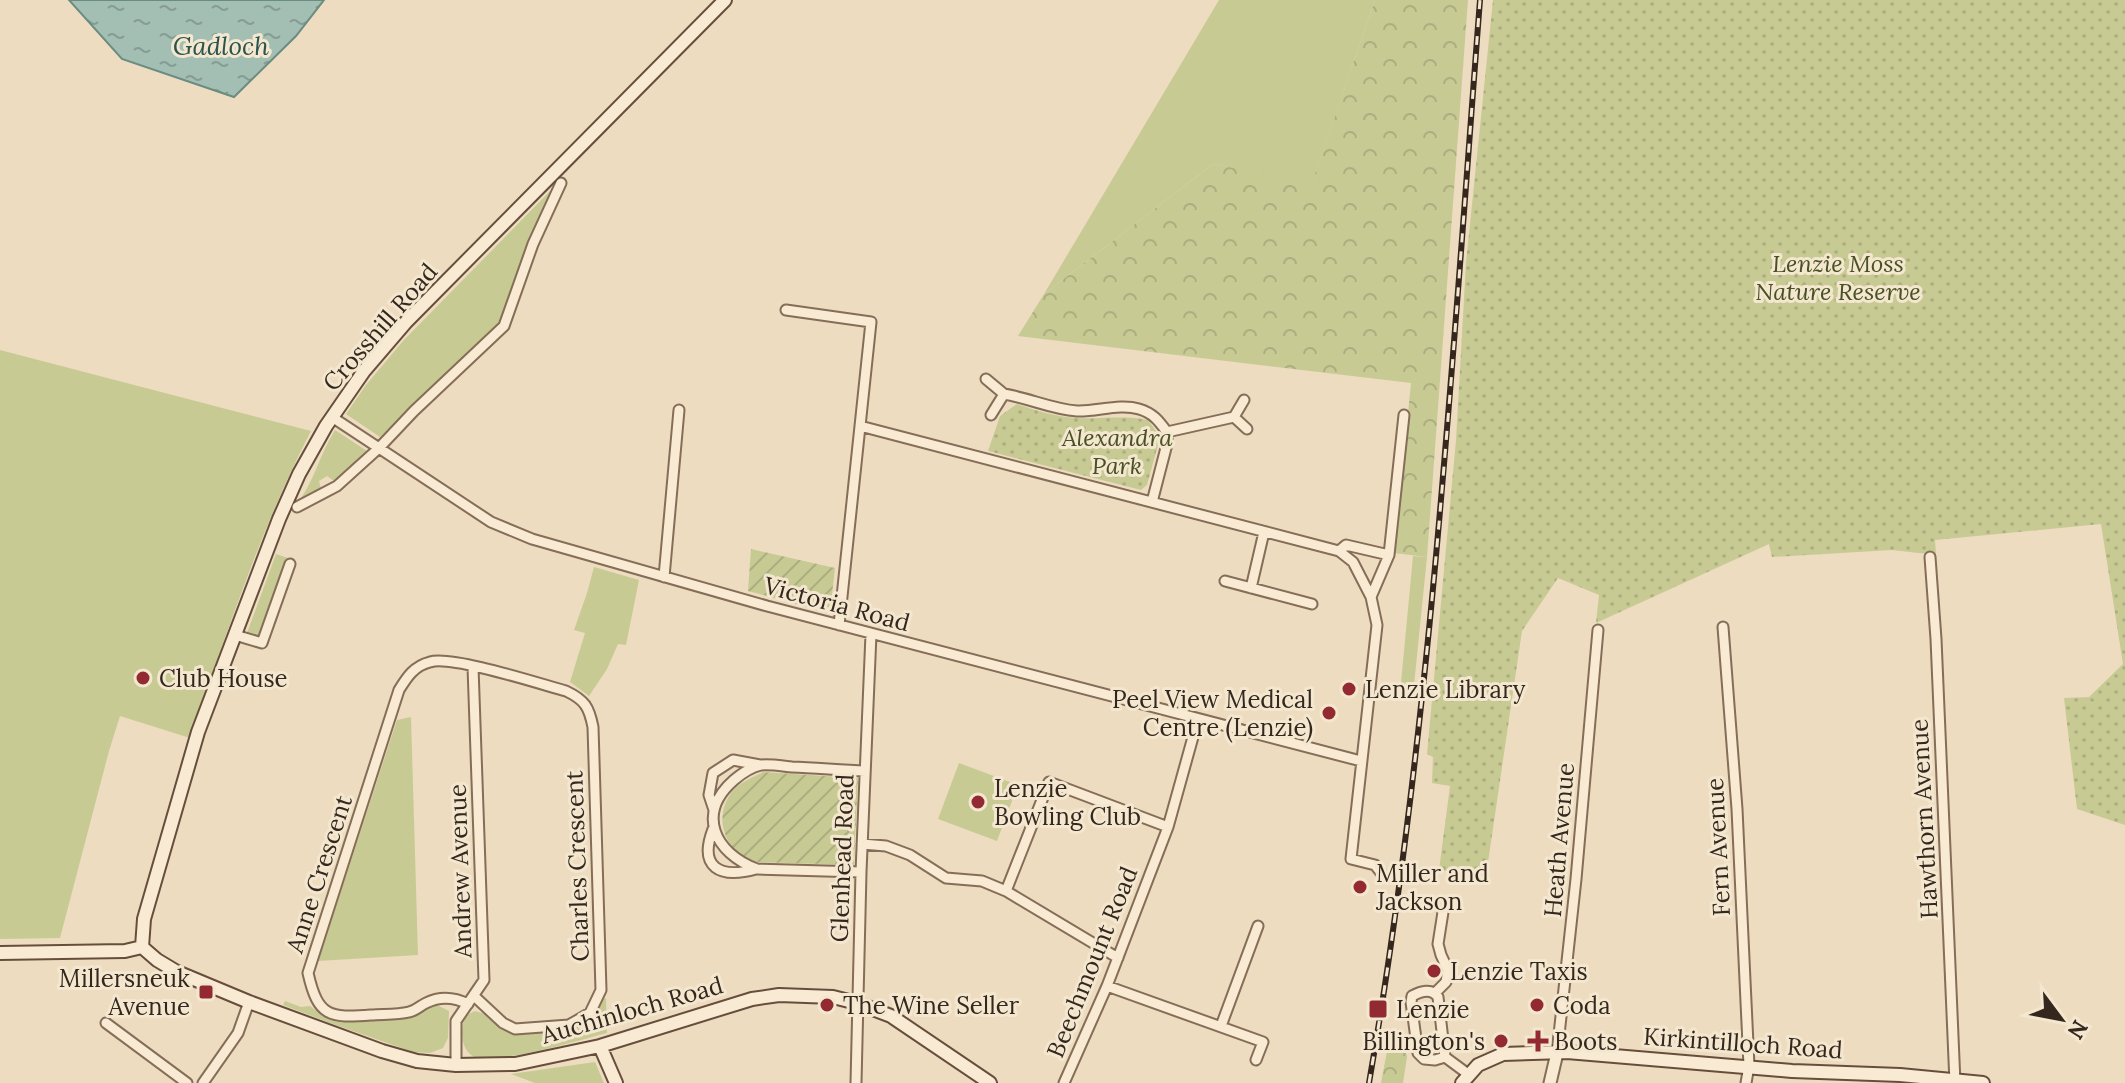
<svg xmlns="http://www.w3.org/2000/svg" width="2125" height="1083" viewBox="0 0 2125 1083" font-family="Lora,serif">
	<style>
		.grass { fill: #c8ca94 }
		.forest { fill: url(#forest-crowns) }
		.park { fill: url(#park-dots) }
		.garden { fill: url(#garden-furrows) }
		.water { fill: url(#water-ripples); stroke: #6a8c81; stroke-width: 2 }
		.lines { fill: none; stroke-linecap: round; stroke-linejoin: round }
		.minor-casing { stroke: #856d58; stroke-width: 13 }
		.tertiary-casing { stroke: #856d58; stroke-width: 15 }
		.secondary-casing { stroke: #674e3c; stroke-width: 16 }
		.minor { stroke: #f8ead3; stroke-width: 9 }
		.tertiary { stroke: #f8ead3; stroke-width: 11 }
		.secondary { stroke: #f8ead3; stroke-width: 12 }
		.rail-casing { stroke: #35271d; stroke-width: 6 }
		.rail { stroke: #f4e7cf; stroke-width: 3; stroke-dasharray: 9; stroke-linecap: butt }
		.poi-dot { fill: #932a32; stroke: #f4e7cf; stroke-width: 3 }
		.labels { text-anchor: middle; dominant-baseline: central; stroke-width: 6; stroke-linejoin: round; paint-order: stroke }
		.park-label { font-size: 24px; font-style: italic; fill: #495124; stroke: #f4e7cf }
		.street-label { font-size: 24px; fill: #35271d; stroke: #f4e7cf }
		.poi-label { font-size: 24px; fill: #35271d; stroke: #f4e7cf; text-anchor: start }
		.water-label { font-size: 26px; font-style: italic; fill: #2c544f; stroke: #f4e7cf }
	</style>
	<defs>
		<pattern id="forest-crowns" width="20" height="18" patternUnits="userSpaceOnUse" patternTransform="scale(2)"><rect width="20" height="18" fill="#c8ca94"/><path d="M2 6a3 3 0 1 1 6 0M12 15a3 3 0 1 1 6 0" fill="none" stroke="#acae7f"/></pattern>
		<pattern id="park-dots" width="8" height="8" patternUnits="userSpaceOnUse" patternTransform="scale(2)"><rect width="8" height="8" fill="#c8ca94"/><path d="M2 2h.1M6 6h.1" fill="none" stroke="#acae7f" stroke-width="1.8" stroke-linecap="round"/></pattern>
		<pattern id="garden-furrows" width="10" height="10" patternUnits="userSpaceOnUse" patternTransform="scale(2)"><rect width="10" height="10" fill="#c8ca94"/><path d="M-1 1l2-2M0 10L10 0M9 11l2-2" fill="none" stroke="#acae7f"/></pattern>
		<pattern id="water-ripples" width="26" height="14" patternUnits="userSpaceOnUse" patternTransform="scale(2)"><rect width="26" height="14" fill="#a3bfb4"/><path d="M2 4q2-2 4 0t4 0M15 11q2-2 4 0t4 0" fill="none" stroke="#869b92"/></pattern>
	</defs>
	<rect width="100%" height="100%" fill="#eddcc0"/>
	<path class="grass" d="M1219,0H1375L1312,184L1213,164L1044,294Z
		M555,186L501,323L380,437L346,414L366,385L403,341Z
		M0,350L311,431C260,529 227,634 190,738L120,716L109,751L60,938L0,939Z
		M335,430L367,451L334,481L327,476L319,481L321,489L300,500C316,476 320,454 335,430Z
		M276,554L288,558L260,637L247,633Z
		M1413,556L1427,557L1413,695L1400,693Z
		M594,567L639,580L626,645L618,644L607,669L589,696L570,682L585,633L574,630L587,593Z
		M411,717L418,955L318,961L397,720Z
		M959,763L1018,785L997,841L938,819Z
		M606,998L607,1033C572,1042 538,1053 503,1057C495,1058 485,1060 478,1058C460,1054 460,1029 465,1016L475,1011L485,1014L511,1033L571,1029L594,1016L603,999Z
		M285,1001L301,1007L310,1006L321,1014L343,1022L405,1018L435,1004L449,1011L448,1038L443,1048L430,1053L413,1052L330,1023L283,1005Z
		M595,1062L604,1083H535L511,1074Z"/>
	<path class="forest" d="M1375,0H1468L1427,557L1394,553L1411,383L1018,336L1044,294L1213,164L1312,183Z
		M1400,1029L1407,1057L1403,1083H1381L1391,1030Z"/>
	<path class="park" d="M1493,0H2125V825L2077,809L2064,698L2089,697L2123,664L2101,524L1935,540L1936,555L1892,550L1772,557L1769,544L1596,623L1599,595L1558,578L1522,631L1486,876L1439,870L1450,786L1432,783L1433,757L1427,754L1456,440L1466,263Z
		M1017,404C1037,411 1057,417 1079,418C1102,419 1126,415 1148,420L1158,434V445L1147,485L1141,490L988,451L1000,416Z"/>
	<path class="garden" d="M751,549L835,568L830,613L748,591Z
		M763,772L858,778L854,865L758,862C726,855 712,820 731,793C738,783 753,777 763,772Z"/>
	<path class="water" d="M69,0H324L296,36L234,97L122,59Z"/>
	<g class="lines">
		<g class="minor-casing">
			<path id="minor" d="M786,310L871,322L839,625
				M986,379L1004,394L991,415
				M1004,394C1029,398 1051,409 1077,411C1096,412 1120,403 1139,409C1153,413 1159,421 1167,432V444L1152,502
				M1244,400L1234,417L1247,429
				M332,417L491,522L532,539L767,606L1361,761
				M860,426L1339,551L1346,545L1389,555
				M1167,432L1234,417
				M297,507L337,486L379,448L414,411L504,326L533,244L561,183
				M1339,551L1353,562L1371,597
				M1930,557L1936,639L1955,1083
				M664,577L679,410
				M1225,581L1312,604
				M1251,588L1264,532
				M1723,627L1737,809L1749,1066L1746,1083
				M235,635L262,643L290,564
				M714,810L709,795L713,773L733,760L760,765
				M713,829C698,868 720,879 756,869
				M862,844L886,846L910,855L946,878L982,881L1006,891L1118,958
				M861,872L757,869C714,853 696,813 734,780C741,774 752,767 761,765C770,764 782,766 792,767C816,768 841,770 865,771
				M1382,874L1375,865L1351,859L1377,625L1371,597L1389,555L1404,415
				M1006,891L1049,782L1168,827
				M1107,986L1263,1042L1256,1060
				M1435,993L1446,982L1448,970L1441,955L1438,944L1443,912
				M468,1004C454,997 440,996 426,1003C420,1006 415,1011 409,1012C397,1015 383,1014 371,1015C329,1018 318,1017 308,973L399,690C407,677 414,666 430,662C451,655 540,684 566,691C585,700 589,707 593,727L601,990L590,1013L569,1025L515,1029L503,1023L474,996
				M106,1023L187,1083
				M1221,1026L1258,926
				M1557,1053L1576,879L1598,630
				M1445,1057L1435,1060L1424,1059L1418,1053L1411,1002L1412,996C1421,991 1432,988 1438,997L1445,1057L1468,1074
				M456,1065V1021L484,980L473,667
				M203,1083L238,1033L249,1002
				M856,1083L861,872L871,634
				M1064,1083L1107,986L1168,827L1198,719"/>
		</g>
		<g class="tertiary-casing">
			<path id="tertiary" d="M1550,1083L1557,1053"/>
		</g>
		<g class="secondary-casing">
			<path id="secondary" d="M142,947L144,919L198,732L279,519L299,474L326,426L364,371L406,322L725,0
				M0,953L125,951L142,947L157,960L177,972L249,1002L382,1051L417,1061L456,1065L515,1064L600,1046L752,999L779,995L833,997L857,1003L891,1016L990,1083
				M600,1046L616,1083
				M1462,1083L1478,1065L1503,1054L1567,1052L1792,1071L1900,1075L1983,1083"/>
		</g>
		<use href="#minor" class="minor"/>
		<use href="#tertiary" class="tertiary"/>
		<use href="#secondary" class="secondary"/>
		<g class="rail-casing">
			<path id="rail" d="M1369,1083C1431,725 1452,362 1480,0"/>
		</g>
		<use href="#rail" class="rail"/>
	</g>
	<g class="poi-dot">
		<circle cx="143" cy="678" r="8"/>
		<circle cx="1349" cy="689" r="8"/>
		<circle cx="1329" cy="713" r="8"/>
		<circle cx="978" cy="802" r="8"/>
		<circle cx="1360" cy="887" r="8"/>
		<circle cx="1434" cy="971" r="8"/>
		<rect x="198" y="984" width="16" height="16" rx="4"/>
		<circle cx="827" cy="1005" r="8"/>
		<circle cx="1537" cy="1005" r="8"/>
		<rect x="1368" y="999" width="20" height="20" rx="4"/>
		<circle cx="1501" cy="1041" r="8"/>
		<path d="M1534 1029h8v8h8v8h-8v8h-8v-8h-8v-8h8z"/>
	</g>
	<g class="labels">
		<g class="park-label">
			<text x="1838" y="263">Lenzie Moss<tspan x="1838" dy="28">Nature Reserve</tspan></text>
			<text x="1117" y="437">Alexandra<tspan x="1117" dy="28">Park</tspan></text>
		</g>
		<g class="street-label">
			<text transform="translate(380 327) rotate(-49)">Crosshill Road</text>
			<text transform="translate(837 604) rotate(15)">Victoria Road</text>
			<text transform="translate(1924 819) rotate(-93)">Hawthorn Avenue</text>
			<text transform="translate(1559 840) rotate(-85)">Heath Avenue</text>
			<text transform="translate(1718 847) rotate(-93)">Fern Avenue</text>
			<text transform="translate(842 858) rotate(-88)">Glenhead Road</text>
			<text transform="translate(577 866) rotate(-92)">Charles Crescent</text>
			<text transform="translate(460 871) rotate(-92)">Andrew Avenue</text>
			<text transform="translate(319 874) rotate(-72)">Anne Crescent</text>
			<text transform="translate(1092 962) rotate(-68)">Beechmount Road</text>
			<text transform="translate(632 1010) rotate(-16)">Auchinloch Road</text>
			<text transform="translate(1743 1043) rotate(4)">Kirkintilloch Road</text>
		</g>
		<g class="poi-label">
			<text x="159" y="678">Club House</text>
			<text x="1365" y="689">Lenzie Library</text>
			<text x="1313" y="699" text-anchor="end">Peel View Medical<tspan x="1313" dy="28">Centre (Lenzie)</tspan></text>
			<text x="994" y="788">Lenzie<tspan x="994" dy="28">Bowling Club</tspan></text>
			<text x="1376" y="873">Miller and<tspan x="1376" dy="28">Jackson</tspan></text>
			<text x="1450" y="971">Lenzie Taxis</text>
			<text x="190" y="978" text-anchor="end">Millersneuk<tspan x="190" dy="28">Avenue</tspan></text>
			<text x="843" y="1005">The Wine Seller</text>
			<text x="1553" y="1005">Coda</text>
			<text x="1396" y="1009">Lenzie</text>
			<text x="1485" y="1041" text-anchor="end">Billington's</text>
			<text x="1554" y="1041">Boots</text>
		</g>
		<g class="water-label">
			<text x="221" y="45">Gadloch</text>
		</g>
	</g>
	<g transform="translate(2061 1019) rotate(122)" stroke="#f4e7cf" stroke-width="6" paint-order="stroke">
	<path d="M0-6L14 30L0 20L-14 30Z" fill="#35271d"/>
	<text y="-12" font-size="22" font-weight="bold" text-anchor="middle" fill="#35271d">N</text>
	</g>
</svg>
